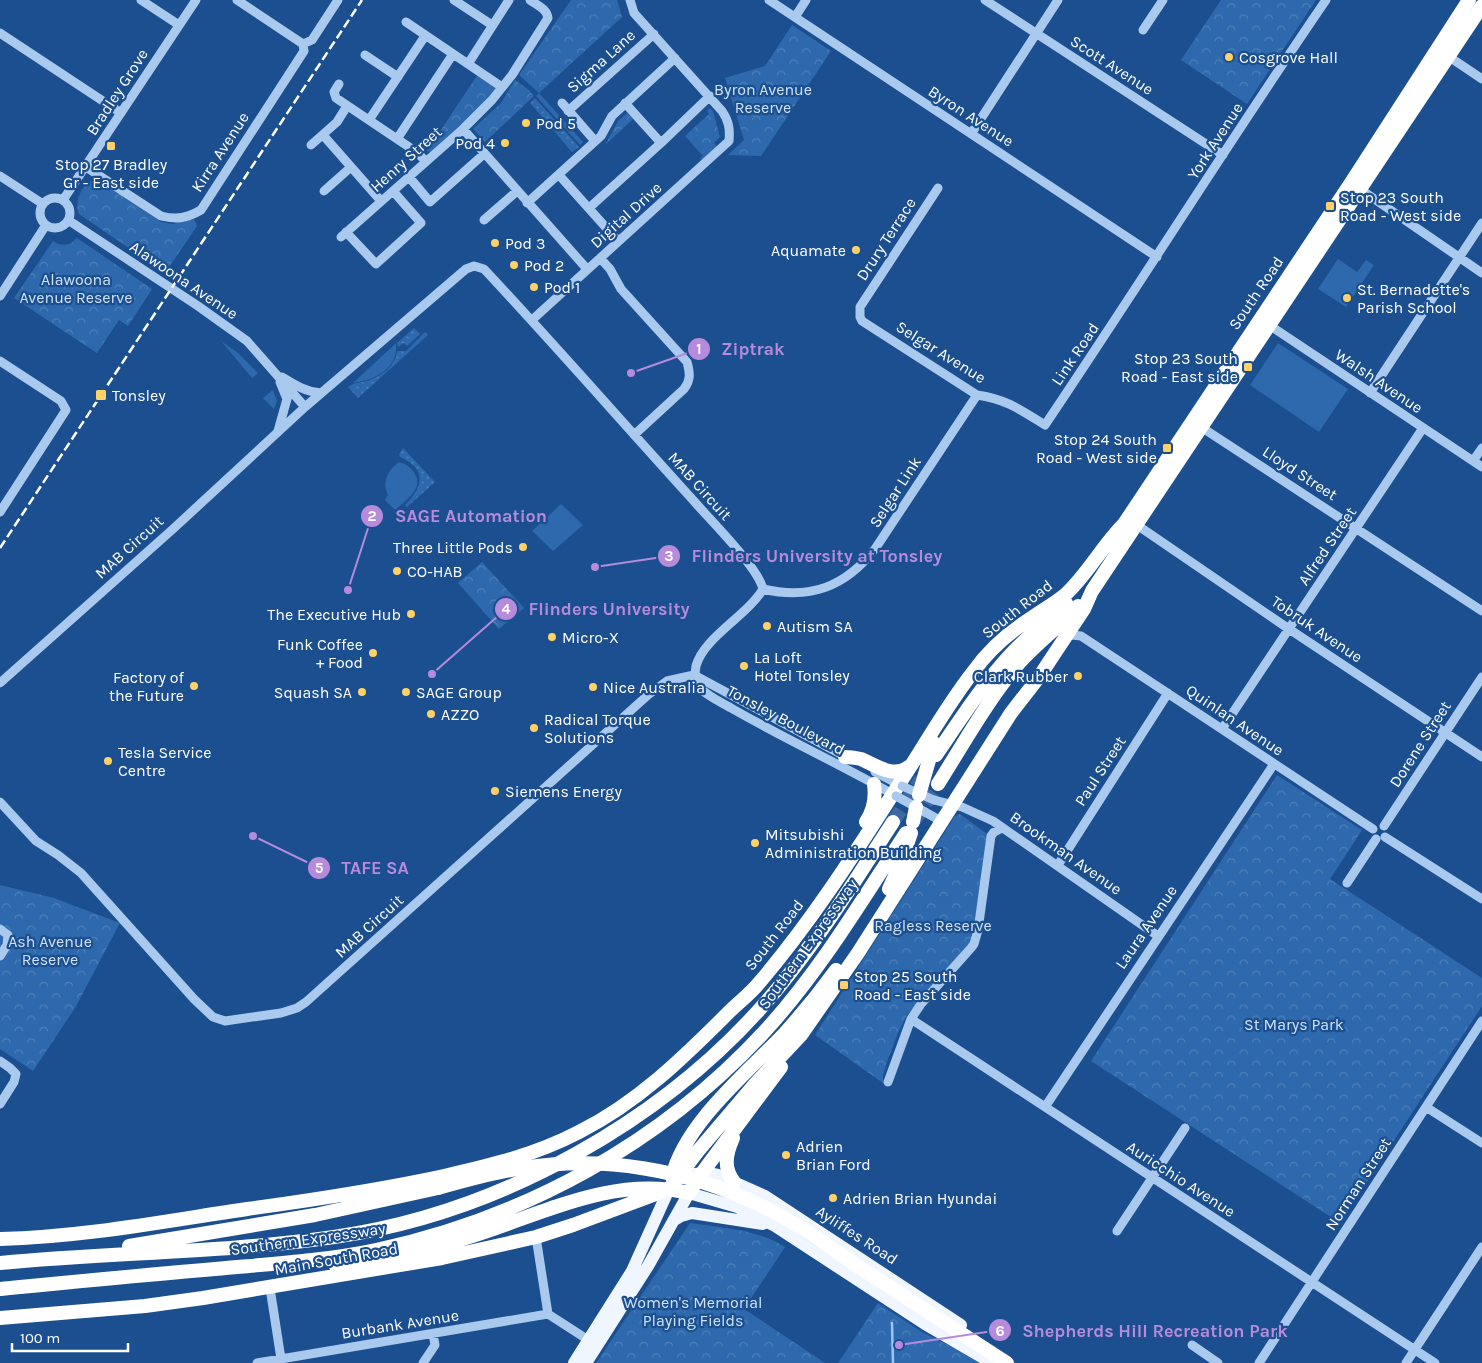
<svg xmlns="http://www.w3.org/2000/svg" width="1482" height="1363" viewBox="0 0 1482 1363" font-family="Karla,sans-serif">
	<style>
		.grass { fill: #2e69ad }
		.forest { fill: url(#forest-crowns) }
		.garden { fill: url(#garden-dots) }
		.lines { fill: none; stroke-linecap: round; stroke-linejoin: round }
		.stream { stroke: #9cc4f0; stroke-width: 2.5 }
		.highway-tunnel { stroke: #3d69a0; stroke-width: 14; stroke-dasharray: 14 7; stroke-linecap: butt }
		.minor { stroke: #a9c9ee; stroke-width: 9 }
		.major { stroke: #f0f6ff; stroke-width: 12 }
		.highway { stroke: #fff; stroke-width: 14 }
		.rail { stroke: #fff; stroke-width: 2.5; stroke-dasharray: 9 4; stroke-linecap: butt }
		.minor-bridge { stroke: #a9c9ee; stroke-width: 9 }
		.highway-bridge { stroke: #fff; stroke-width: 14 }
		.poi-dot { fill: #ffd166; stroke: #1b4f8f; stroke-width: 2 }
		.labels { text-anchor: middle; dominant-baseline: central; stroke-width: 4.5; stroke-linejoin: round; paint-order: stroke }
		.poi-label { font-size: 16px; fill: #fff; stroke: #1b4f8f; text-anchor: start }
		.street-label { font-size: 16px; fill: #fff; stroke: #1b4f8f }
		.park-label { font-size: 16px; fill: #cfe3fa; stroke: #1b4f8f }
		.leader { fill: none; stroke: #b68bdc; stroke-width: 2 }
		.callout-dot { fill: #b68bdc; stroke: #1b4f8f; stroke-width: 2 }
		.mark-label { font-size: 15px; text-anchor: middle; font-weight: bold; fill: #fff }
		.callout-label { font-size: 18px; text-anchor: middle; font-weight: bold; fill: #b68bdc; stroke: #1b4f8f; stroke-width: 4.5; stroke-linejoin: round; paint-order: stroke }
	</style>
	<defs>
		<pattern id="forest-crowns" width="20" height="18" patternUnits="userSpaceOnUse" patternTransform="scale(1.25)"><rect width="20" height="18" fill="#2e69ad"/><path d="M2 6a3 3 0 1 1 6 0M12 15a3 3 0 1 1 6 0" fill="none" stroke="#4d80b9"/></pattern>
		<pattern id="garden-dots" width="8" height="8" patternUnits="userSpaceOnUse" patternTransform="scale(1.25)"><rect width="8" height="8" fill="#2e69ad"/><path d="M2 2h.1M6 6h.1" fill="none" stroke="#4d80b9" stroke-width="1.8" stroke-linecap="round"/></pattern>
	</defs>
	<rect width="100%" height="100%" fill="#1b4f8f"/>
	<path class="grass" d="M539,93L583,142L580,145L536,96Z
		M1338,259L1357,272L1366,260L1374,265L1346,307L1318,289Z
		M221,341L238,353L258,373L252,378Z
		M396,343C399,369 375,380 353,383Z
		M1278,343L1348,389L1319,432L1250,385Z
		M273,390L277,401L274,409L263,398Z
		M399,462C412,465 424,480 413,493C408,499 401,505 395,510L385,500L388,495C381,482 389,469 399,462Z
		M561,504L583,525L553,551L532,531Z"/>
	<path class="forest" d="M571,0H617L622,17L539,93L519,75Z
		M1221,0H1316L1247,104L1181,60Z
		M792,25L831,51L761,156L728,155L744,140L725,78L765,66Z
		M478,74L496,88V93L431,152L427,151Z
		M515,80L529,90L534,96L485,142L473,129L501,103Z
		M710,108L713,111L720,137L714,143L718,147L703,161L700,158L703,156L685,136L709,114L707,111Z
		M627,113L633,119L605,145L618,121Z
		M93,180H100L161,222L173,224L194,219L197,226L167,270L164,272L79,214C74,202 81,185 93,180Z
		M77,238L152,289L128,326L119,320L97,353L14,298L53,241C62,247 70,246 77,238Z
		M482,562L524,608L499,629L458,583Z
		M1277,775L1362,830L1330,879L1482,978V1006L1340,1223L1091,1061Z
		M960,814L987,834L976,922L970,944L907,1015L898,1033L888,1059L883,1075V1083L815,1035L955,816Z
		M0,885L54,898L120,923L75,1008L33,1071L0,1049Z
		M690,1223C722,1228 757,1229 785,1247L744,1309L825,1363H596Z
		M878,1303L922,1332L984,1363H838Z"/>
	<path class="garden" d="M535,98L579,147L572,152L530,103Z
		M414,328L420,334L407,346L403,343L399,347L398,346L397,343Z
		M425,332L428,335L358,398L348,387C353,383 357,383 363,382C379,378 395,368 397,351H406Z
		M403,448L435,482L407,507L405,505C424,486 427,469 400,457L399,454Z"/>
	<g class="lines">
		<path class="stream" d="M892,1323L893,1363"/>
		<path class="highway-tunnel" d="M914,821L938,784
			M893,822L921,779"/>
		<path class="minor" d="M141,0L179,25
			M454,0L492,25
			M769,0L1157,257
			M985,0L1223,155
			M795,17L806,0
			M406,22L502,87
			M1143,30L1163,0
			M0,33L121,113
			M303,44L312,40L338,0
			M1445,54L1482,79
			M365,55L398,77
			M468,64L509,0
			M339,84L334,92L336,98L418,153L426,162
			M562,103L595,141
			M568,111L654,34
			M369,120L425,36
			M463,129L587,269
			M971,134L1058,0
			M323,135L381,201
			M397,139L453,54
			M661,143L710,96
			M311,145L337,122L347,106
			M86,167L161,216C177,220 187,218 201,210L304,51L303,44L237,0
			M559,175L618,241
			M0,176L43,204
			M409,177L430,202L484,154
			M1357,187L1482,273
			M938,188L860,307V317L862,321L977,395C1006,399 1021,410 1045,425C1140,284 1230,140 1326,0
			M324,191L351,167
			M40 213a15 15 0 1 1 30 0a15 15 0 1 1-30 0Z
			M63,200L196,0
			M527,203L601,136L612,116L675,58
			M589,208L661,143L625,103
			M68,220L198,306L247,341L305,407
			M484,220L517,191
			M346,232L376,264L421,223L393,191
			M341,237L463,129L492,100L512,75L548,18C547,9 537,5 530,0
			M600,258L610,269L621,289L687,362C690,373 691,380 684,389L634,435
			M0,296L46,225
			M532,320L729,141C730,129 729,121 722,111L634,13L630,0
			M1266,323L1482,467
			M0,361L61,401L66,410L0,512
			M282,377C295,385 306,392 321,393
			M1370,393L1482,223
			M1198,425L1482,611
			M278,431L287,399L280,382
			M1473,461L1482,448
			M1137,525L1289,629L1482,757
			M763,589C810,600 845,587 875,549L977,395
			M1065,637L1072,635L1081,636L1373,829
			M694,675L848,758
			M0,683L173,529L305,407L466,269L474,266L484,269C555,345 623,423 693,500C709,519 758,567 763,589C747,616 704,637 696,666C695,672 694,679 697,684C704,695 721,702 731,708C785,739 842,765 896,796
			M1222,729L1423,428
			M875,772L902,786
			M934,800L962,807L993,821L1158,936
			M0,802L36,841L58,855L81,873L194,999L213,1017L225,1021L281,1013L297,1008L306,1002L648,695L667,681L694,675
			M925,812L941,821
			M1384,826L1482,677
			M1385,837L1482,899
			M1058,865L1168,693
			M1347,883L1376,839
			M0,929L8,935L7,945L0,956
			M911,1019L1435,1363
			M0,1061L10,1068L16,1074L14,1082L0,1104
			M888,1082L911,1019L921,1004L971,948L974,944L978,930L991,836L994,832L1002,828
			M1045,1107L1274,764
			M1426,1107L1482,1143
			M1117,1231L1185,1128
			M536,1237L548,1314L593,1343
			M270,1288L281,1359
			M1192,1345L1218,1363
			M257,1363L548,1314
			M423,1363L435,1345L433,1334
			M1259,1363L1482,1021
			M1406,1363L1482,1247"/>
		<path class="major" d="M694,1174L708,1173L718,1175L765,1196L961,1325
			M673,1221L681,1216L692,1213L763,1224
			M574,1363L632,1271L669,1189
			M586,1363L648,1266L689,1193L737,1207L775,1226L925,1324L992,1363"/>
		<path class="highway" d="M936,755C960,720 983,684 1012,653C1029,635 1049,620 1066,603
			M845,757C851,757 856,758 861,759C877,766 894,779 910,766
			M938,784C964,743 988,699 1020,662C1038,642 1060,626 1078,606
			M866,822C874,810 876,798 874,784
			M889,889L900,865L911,833
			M733,1138C726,1154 723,1168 734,1182
			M672,1177C685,1123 748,1072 785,1033C803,1013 820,992 836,970
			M669,1189L698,1151L755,1084L801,1035L858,953L1011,713L1039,677L1084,609L1092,591L1482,6
			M0,1239C83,1237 166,1221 247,1209C313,1200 379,1190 444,1176C492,1165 535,1155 579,1132C637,1103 683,1058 728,1013C738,1003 750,994 759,983C818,914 865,837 914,761C933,731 951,700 973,672C988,651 1008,633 1030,619C1041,611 1054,604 1065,595C1088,574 1102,546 1124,524L1351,183L1469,0
			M129,1246L315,1215L438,1188
			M0,1263C111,1252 223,1253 334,1237C501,1213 670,1119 778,988C821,936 856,879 893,822
			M853,1263L1007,1363
			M335,1265C380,1261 425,1251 469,1237C541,1215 611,1175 689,1193L702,1173L781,1067
			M0,1289C72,1282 143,1275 215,1269C269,1264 323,1261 376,1250C525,1218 662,1143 765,1031C820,971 862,900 906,833
			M0,1318L145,1306L203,1298L442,1258L536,1237L573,1225L664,1191"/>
		<path class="rail" d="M0,548L362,0"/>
		<path class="minor-bridge" d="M902,786L934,800
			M896,796L925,812"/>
		<path class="highway-bridge" d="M919,795L934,743
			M913,822L916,807
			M438,1188C466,1180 494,1172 523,1168C603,1155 688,1170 760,1205C793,1221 823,1242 853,1263"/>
	</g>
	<g class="poi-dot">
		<circle cx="1229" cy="57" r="5"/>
		<circle cx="526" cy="123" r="5"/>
		<circle cx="505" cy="143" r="5"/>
		<rect x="106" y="141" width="10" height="10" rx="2.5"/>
		<rect x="1325" y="201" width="10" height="10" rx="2.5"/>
		<circle cx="495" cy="243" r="5"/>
		<circle cx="856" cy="250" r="5"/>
		<circle cx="514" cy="265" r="5"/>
		<circle cx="534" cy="287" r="5"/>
		<circle cx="1347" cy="298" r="5"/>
		<rect x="1243" y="362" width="10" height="10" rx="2.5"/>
		<rect x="95" y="389" width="12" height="12" rx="2.5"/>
		<rect x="1162" y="443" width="10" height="10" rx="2.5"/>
		<circle cx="523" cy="547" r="5"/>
		<circle cx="397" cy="571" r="5"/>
		<circle cx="411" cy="614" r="5"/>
		<circle cx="767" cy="626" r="5"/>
		<circle cx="552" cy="637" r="5"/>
		<circle cx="373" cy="653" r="5"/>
		<circle cx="744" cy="666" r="5"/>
		<circle cx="1078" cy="676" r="5"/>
		<circle cx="194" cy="686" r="5"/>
		<circle cx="593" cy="687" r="5"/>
		<circle cx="362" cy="692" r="5"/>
		<circle cx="406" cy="692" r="5"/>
		<circle cx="431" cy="714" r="5"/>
		<circle cx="534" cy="728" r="5"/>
		<circle cx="108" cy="761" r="5"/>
		<circle cx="495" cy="791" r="5"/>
		<circle cx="755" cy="843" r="5"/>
		<rect x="839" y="980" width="10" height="10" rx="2.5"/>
		<circle cx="786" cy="1155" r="5"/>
		<circle cx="833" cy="1198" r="5"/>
	</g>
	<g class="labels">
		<g class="poi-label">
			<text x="1239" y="57">Cosgrove Hall</text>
			<text x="536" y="123">Pod 5</text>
			<text x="495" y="143" text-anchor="end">Pod 4</text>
			<text x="111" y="164" text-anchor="middle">Stop 27 Bradley<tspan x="111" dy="18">Gr - East side</tspan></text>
			<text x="1340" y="197">Stop 23 South<tspan x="1340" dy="18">Road - West side</tspan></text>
			<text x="505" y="243">Pod 3</text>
			<text x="846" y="250" text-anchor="end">Aquamate</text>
			<text x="524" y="265">Pod 2</text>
			<text x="544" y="287">Pod 1</text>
			<text x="1357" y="289">St. Bernadette's<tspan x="1357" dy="18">Parish School</tspan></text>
			<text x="1238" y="358" text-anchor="end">Stop 23 South<tspan x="1238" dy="18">Road - East side</tspan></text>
			<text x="112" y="395">Tonsley</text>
			<text x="1157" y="439" text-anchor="end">Stop 24 South<tspan x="1157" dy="18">Road - West side</tspan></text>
			<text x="513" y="547" text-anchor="end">Three Little Pods</text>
			<text x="407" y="571">CO-HAB</text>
			<text x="401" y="614" text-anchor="end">The Executive Hub</text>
			<text x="777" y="626">Autism SA</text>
			<text x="562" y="637">Micro-X</text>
			<text x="363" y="644" text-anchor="end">Funk Coffee<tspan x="363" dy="18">+ Food</tspan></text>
			<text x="754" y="657">La Loft<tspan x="754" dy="18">Hotel Tonsley</tspan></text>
			<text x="1068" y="676" text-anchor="end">Clark Rubber</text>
			<text x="184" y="677" text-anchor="end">Factory of<tspan x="184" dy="18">the Future</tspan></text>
			<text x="603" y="687">Nice Australia</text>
			<text x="352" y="692" text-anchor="end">Squash SA</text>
			<text x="416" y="692">SAGE Group</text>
			<text x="441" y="714">AZZO</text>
			<text x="544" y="719">Radical Torque<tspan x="544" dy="18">Solutions</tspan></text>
			<text x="118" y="752">Tesla Service<tspan x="118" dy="18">Centre</tspan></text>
			<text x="505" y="791">Siemens Energy</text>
			<text x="765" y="834">Mitsubishi<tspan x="765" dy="18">Administration Building</tspan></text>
			<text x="854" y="976">Stop 25 South<tspan x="854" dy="18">Road - East side</tspan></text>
			<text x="796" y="1146">Adrien<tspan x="796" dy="18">Brian Ford</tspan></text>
			<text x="843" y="1198">Adrien Brian Hyundai</text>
		</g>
		<g class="street-label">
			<text transform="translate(601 61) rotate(-42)">Sigma Lane</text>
			<text transform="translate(1112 65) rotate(33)">Scott Avenue</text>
			<text transform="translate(117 92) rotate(-57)">Bradley Grove</text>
			<text transform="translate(971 116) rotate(33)">Byron Avenue</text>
			<text transform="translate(1215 141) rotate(-57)">York Avenue</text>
			<text transform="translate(220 152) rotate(-57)">Kirra Avenue</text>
			<text transform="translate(406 159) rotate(-42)">Henry Street</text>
			<text transform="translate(626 215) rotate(-42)">Digital Drive</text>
			<text transform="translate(886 239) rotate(-57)">Drury Terrace</text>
			<text transform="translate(184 280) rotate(34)">Alawoona Avenue</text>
			<text transform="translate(1256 293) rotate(-56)">South Road</text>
			<text transform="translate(941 352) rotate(32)">Selgar Avenue</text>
			<text transform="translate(1075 354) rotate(-56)">Link Road</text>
			<text transform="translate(1379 381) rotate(34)">Walsh Avenue</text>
			<text transform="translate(1300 473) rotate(33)">Lloyd Street</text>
			<text transform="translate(700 486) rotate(48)">MAB Circuit</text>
			<text transform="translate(895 492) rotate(-57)">Selgar Link</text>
			<text transform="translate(1327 546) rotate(-56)">Alfred Street</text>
			<text transform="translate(129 547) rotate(-42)">MAB Circuit</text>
			<text transform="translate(1017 609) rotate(-38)">South Road</text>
			<text transform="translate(1317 629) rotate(34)">Tobruk Avenue</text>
			<text transform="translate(786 720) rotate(28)">Tonsley Boulevard</text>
			<text transform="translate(1235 720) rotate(34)">Quinlan Avenue</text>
			<text transform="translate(1420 744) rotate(-57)">Dorene Street</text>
			<text transform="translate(1100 771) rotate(-57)">Paul Street</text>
			<text transform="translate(1066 853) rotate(35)">Brookman Avenue</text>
			<text transform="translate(369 926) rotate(-42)">MAB Circuit</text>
			<text transform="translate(1146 927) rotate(-56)">Laura Avenue</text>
			<text transform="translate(774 935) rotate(-52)">South Road</text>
			<text transform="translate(808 944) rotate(-54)">Southern Expressway</text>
			<text transform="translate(1181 1179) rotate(33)">Auricchio Avenue</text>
			<text transform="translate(1358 1184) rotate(-57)">Norman Street</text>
			<text transform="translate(857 1235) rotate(33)">Ayliffes Road</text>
			<text transform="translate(308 1239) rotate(-8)">Southern Expressway</text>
			<text transform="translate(336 1259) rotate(-10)">Main South Road</text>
			<text transform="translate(400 1324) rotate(-9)">Burbank Avenue</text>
		</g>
		<g class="park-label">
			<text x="763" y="89">Byron Avenue<tspan x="763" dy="18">Reserve</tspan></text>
			<text x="76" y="279">Alawoona<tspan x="76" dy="18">Avenue Reserve</tspan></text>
			<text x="933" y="925">Ragless Reserve</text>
			<text x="50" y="941">Ash Avenue<tspan x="50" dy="18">Reserve</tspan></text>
			<text x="1294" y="1024">St Marys Park</text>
			<text x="693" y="1302">Women's Memorial<tspan x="693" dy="18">Playing Fields</tspan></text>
		</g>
	</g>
	<path class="leader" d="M631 373L699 349M348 590L372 516M595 567L669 556M432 674L506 609M253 836L319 868M899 1345L1000 1330"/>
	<g class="callout-dot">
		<circle cx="631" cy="373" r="5"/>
		<circle cx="348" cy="590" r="5"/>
		<circle cx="595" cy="567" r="5"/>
		<circle cx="432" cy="674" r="5"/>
		<circle cx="253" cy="836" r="5"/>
		<circle cx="899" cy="1345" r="5"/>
		<circle cx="699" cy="349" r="12"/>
		<circle cx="372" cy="516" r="12"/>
		<circle cx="669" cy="556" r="12"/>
		<circle cx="506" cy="609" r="12"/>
		<circle cx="319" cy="868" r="12"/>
		<circle cx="1000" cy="1330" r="12"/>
	</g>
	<g class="mark-label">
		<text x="699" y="354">1</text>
		<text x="372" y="521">2</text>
		<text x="669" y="561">3</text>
		<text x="506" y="614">4</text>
		<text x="319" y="873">5</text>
		<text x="1000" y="1336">6</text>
	</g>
	<g class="callout-label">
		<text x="753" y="355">Ziptrak</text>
		<text x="471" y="522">SAGE Automation</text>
		<text x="817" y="562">Flinders University at Tonsley</text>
		<text x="609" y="615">Flinders University</text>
		<text x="375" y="874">TAFE SA</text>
		<text x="1155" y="1337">Shepherds Hill Recreation Park</text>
	</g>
	<path d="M12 1343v8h116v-8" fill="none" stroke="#ffffff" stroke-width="2.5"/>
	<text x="20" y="1343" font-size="15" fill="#ffffff" stroke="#1b4f8f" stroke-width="4" paint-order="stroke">100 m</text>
</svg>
